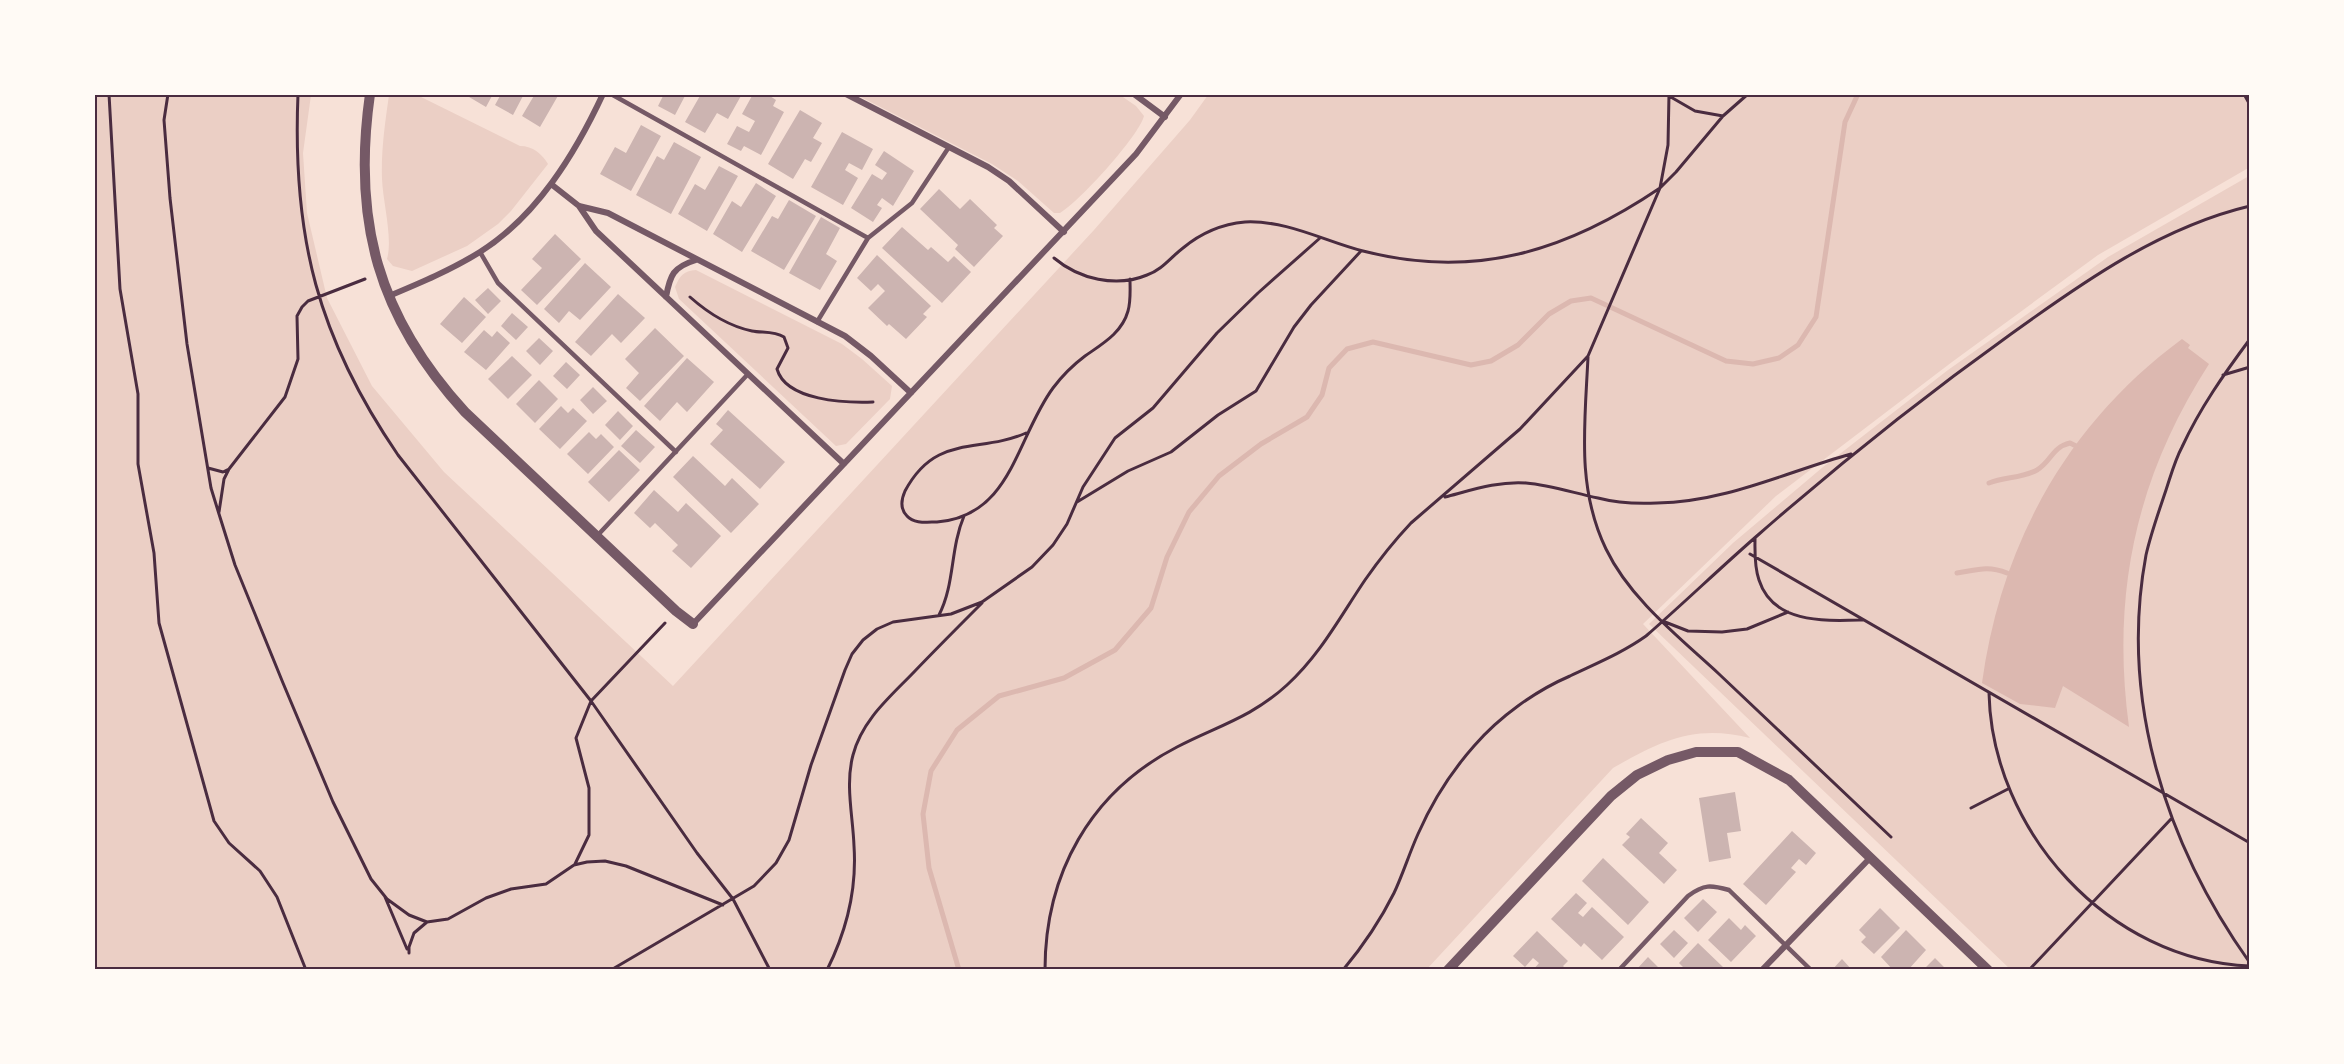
<svg xmlns="http://www.w3.org/2000/svg" width="2344" height="1064" viewBox="0 0 2344 1064" font-family="Barlow,sans-serif">
	<style>
		.green { fill: #ebcfc5 }
		.water { fill: #dcb8b0 }
		.lines { fill: none; stroke-linecap: round; stroke-linejoin: round }
		.stream { stroke: #dcb8b0; stroke-width: 5 }
		.building { fill: #ccb4b1 }
		.path { stroke: #4a2c40; stroke-width: 3 }
		.service { stroke: #755966; stroke-width: 4.5 }
		.minor { stroke: #755966; stroke-width: 6 }
		.tertiary { stroke: #755966; stroke-width: 10 }
		.neatline { fill: none; stroke: #4a2c40; stroke-width: 2 }
	</style>
	<rect width="100%" height="100%" fill="#f7e1d7"/>
	<path class="green" d="M94,95H311L303,153L307,213L327,298L372,386L444,472L673,686L1094,230L1190,120L1208,95H2249L2250,167L2098,255L1952,362L1776,496L1643,624L1750,738C1695,724 1660,741 1613,768L1427,969L95,970Z
		M389,95H417L520,146C533,146 542,154 548,164L511,211L498,224L467,246L412,271L393,266L387,259C393,238 383,203 382,179C381,151 385,123 389,95Z
		M857,95H1120L1136,106L1144,116C1139,136 1079,202 1060,213H1054L1018,181L992,164Z
		M2249,176V969H2010L1649,624L1733,543L1823,467L1948,370L2108,257Z
		M696,270L842,344L862,359L892,386L890,399L846,444L836,446L679,299L675,287C680,276 683,271 696,270Z"/>
	<path class="water" d="M2182,339L2190,345L2188,348L2209,364C2136,477 2111,594 2129,727L2063,686L2055,708L2020,704L1982,683C2001,543 2068,423 2182,339Z"/>
	<g class="lines">
		<path class="stream" d="M1989,483C2005,477 2022,478 2037,470C2051,462 2052,447 2070,443L2076,446
			M1957,573C1976,570 1988,565 2007,573
			M959,970L929,868L923,814L931,771L957,730L999,696L1064,678L1115,650L1151,608L1167,557L1189,512L1219,476L1261,444L1307,417L1322,395L1329,368L1347,349L1373,342L1471,365L1491,361L1518,345L1549,314L1571,301L1591,298L1726,361L1753,364L1779,358L1798,345L1816,317L1845,122L1858,94"/>
	</g>
	<path class="building" d="M464,94H493L486,107Z
		M501,94H524L513,115L495,105Z
		M535,94H559L540,127L522,116Z
		M664,94H686L675,115L658,106Z
		M701,94H742L728,119L717,113L705,133L685,122Z
		M753,94H767L776,100L773,106L784,112L761,155L744,146L741,151L727,144L737,126L749,132L755,121L742,114Z
		M800,110L822,123L813,138L822,143L811,162L805,159L793,179L768,164Z
		M641,125L661,136L631,191L600,174L615,147L626,153Z
		M842,132L873,149L862,170L849,163L845,170L858,178L843,205L811,187Z
		M674,142L701,157L671,214L636,195L657,156L664,160Z
		M884,151L914,171L893,206L882,198L877,205L882,208L873,222L851,208L872,174L882,180L887,173L875,165Z
		M719,166L738,176L707,231L678,214L695,184L705,190Z
		M756,183L776,196L742,252L713,234L732,201L741,207Z
		M939,189L960,209L970,199L997,225L994,228L1003,236L974,267L955,249L958,245L920,209Z
		M789,200L816,216L784,270L751,251L772,216L778,219Z
		M821,217L840,228L826,254L837,261L820,290L789,273Z
		M902,227L928,250L931,247L948,262L954,256L971,272L942,303L882,248Z
		M555,234L581,259L537,305L521,290L542,268L532,259Z
		M877,255L931,306L923,314L927,317L906,339L889,324L887,326L868,308L885,291L878,284L871,291L857,278Z
		M585,263L611,287L580,320L569,311L559,323L544,309Z
		M488,288L501,301L488,314L475,300Z
		M618,294L645,318L621,343L612,334L591,356L575,342Z
		M464,297L486,317L462,343L440,324Z
		M512,313L528,327L516,340L501,326Z
		M655,328L684,356L640,401L626,388L639,373L625,359Z
		M484,330L492,337L497,331L510,343L486,370L464,352Z
		M539,338L553,351L540,365L526,351Z
		M512,356L532,375L508,399L488,379Z
		M687,358L714,382L687,412L677,402L660,421L644,406Z
		M566,362L580,375L567,389L553,376Z
		M539,380L558,399L535,423L516,404Z
		M593,387L607,401L593,414L580,400Z
		M561,406L568,413L573,408L587,421L560,449L539,429Z
		M728,410L785,462L760,489L710,444L723,430L716,424Z
		M618,411L633,426L620,440L605,425Z
		M636,430L655,447L640,463L621,446Z
		M589,432L596,439L601,434L614,447L588,474L567,454Z
		M619,450L640,470L609,502L588,482Z
		M693,456L725,486L732,478L759,504L731,533L673,477Z
		M654,490L678,512L686,503L721,536L691,568L672,551L678,545L655,523L650,528L634,513Z
		M1735,792L1741,831L1727,833L1731,858L1709,862L1699,798Z
		M1641,818L1668,843L1659,853L1677,870L1664,884L1622,845L1630,837L1626,834Z
		M1792,831L1816,853L1806,865L1799,859L1791,868L1796,872L1766,905L1743,884Z
		M1603,858L1649,902L1628,925L1582,881Z
		M1576,893L1587,903L1578,913L1583,917L1592,907L1624,937L1602,960L1584,943L1581,947L1551,919Z
		M1703,899L1717,912L1698,932L1684,918Z
		M1880,908L1900,928L1874,954L1861,942L1866,937L1859,930Z
		M1729,918L1741,930L1745,925L1756,936L1731,962L1708,940Z
		M1674,930L1688,943L1674,958L1660,944Z
		M1906,930L1926,950L1908,970H1893L1881,957Z
		M1537,931L1568,961L1563,966L1567,970H1533L1539,963L1533,958L1525,967L1513,956Z
		M1698,943L1723,967L1721,970H1686L1679,963Z
		M1648,957L1661,970H1636Z
		M1935,958L1947,970H1923Z
		M1842,959L1852,970H1832Z"/>
	<g class="lines">
		<path class="path" d="M109,94L120,289L138,394V464L154,553L159,623L214,821L229,843L260,871L277,897L306,970
			M168,94L164,120L170,198L187,344L211,488L219,514L235,565L283,683L333,802L371,879L387,899L409,915L427,922
			M298,94C292,237 318,338 398,455L591,701L697,853L733,899L770,970
			M2244,94L2250,105
			M1669,96L1695,111L1723,116
			M1054,258C1079,279 1116,288 1147,275C1162,270 1171,257 1183,248C1201,233 1223,224 1245,222C1287,220 1324,241 1363,251C1475,280 1567,251 1660,188L1668,145L1669,94
			M690,297C708,313 728,326 752,331C762,333 774,331 784,337L788,348L777,369C786,401 846,403 873,402
			M2250,339C2224,374 2200,408 2182,447C2175,460 2171,475 2166,490C2159,511 2151,533 2146,555C2119,700 2166,845 2250,963
			M1588,357C1585,423 1576,487 1606,549C1630,599 1679,637 1719,674C1776,728 1833,782 1891,837
			M2223,375L2250,367
			M1026,433C978,454 936,433 905,491C901,500 900,509 907,516C914,524 927,522 937,522C1012,516 1016,438 1053,388C1062,376 1073,365 1085,356C1102,344 1122,333 1128,311C1131,301 1130,290 1130,279
			M208,468L223,472L229,469
			M1445,497C1472,490 1498,481 1526,483C1550,485 1574,493 1598,498C1617,503 1637,504 1657,503C1726,502 1786,472 1851,454
			M1077,502L1128,471L1171,452L1218,415L1256,391L1294,327L1311,305L1361,251
			M219,512L224,479L229,469L285,397L298,359L297,316L302,307L308,301L365,279
			M1755,538C1755,551 1754,566 1759,580C1773,624 1825,621 1863,620
			M1750,554L2250,843
			M939,615C955,584 950,549 964,516
			M1665,622L1688,631L1722,632L1747,629L1788,612
			M1989,693C1992,831 2109,961 2250,966
			M1971,808L2008,789
			M575,864L589,835V788L576,738L591,701L665,623
			M385,897L407,949
			M409,953V947L414,933L427,922L448,919L486,898L511,889L546,884L574,865L587,862L605,861L626,866L723,905
			M2030,969L2171,819
			M611,970L754,886L776,863L789,840L811,765L845,670L852,654L863,640L877,629L893,622L951,614L982,602L1032,567L1053,545L1067,524L1083,487L1115,438L1153,408L1217,333L1258,293L1320,238
			M827,970C847,930 857,890 854,846C853,816 845,785 853,755C862,720 890,697 914,672C936,649 959,626 982,603
			M1045,970C1045,874 1090,792 1177,747C1217,726 1251,718 1287,685C1320,655 1340,617 1365,580C1379,560 1394,541 1411,523L1520,429L1588,356L1660,188L1676,172L1723,116L1748,94
			M1343,970C1363,946 1380,921 1394,893C1403,874 1409,854 1418,834C1432,802 1451,772 1474,746C1499,717 1535,691 1570,676C1597,663 1622,653 1646,636C1684,603 1720,568 1758,535C1839,464 1923,397 2011,334C2083,282 2161,227 2250,206"/>
		<path class="service" d="M611,94L868,238
			M480,252L498,283L676,452
			M817,322L868,238L912,203L949,147
			M597,536L748,374
			M1619,970L1688,896C1704,884 1711,885 1729,890L1811,970"/>
		<path class="minor" d="M846,94L988,167L1009,181L1064,232
			M1134,94L1165,117
			M551,184L579,206L608,213L845,336L871,356L911,393
			M579,206L596,231L844,464
			M389,296C420,283 451,270 480,252C537,216 575,154 603,94
			M666,297C670,275 673,267 696,260
			M693,624L1136,154L1181,94
			M1762,970L1871,857"/>
		<path class="tertiary" d="M370,94C352,221 378,317 465,412L676,611L693,624
			M1448,970L1611,796L1637,775L1668,760L1696,752H1738L1789,780L1988,970"/>
	</g>
	<rect width="2344" height="1064" fill="none" stroke="#fffaf5" stroke-width="192"/>
	<rect x="96" y="96" width="2152" height="872" class="neatline"/>
</svg>
